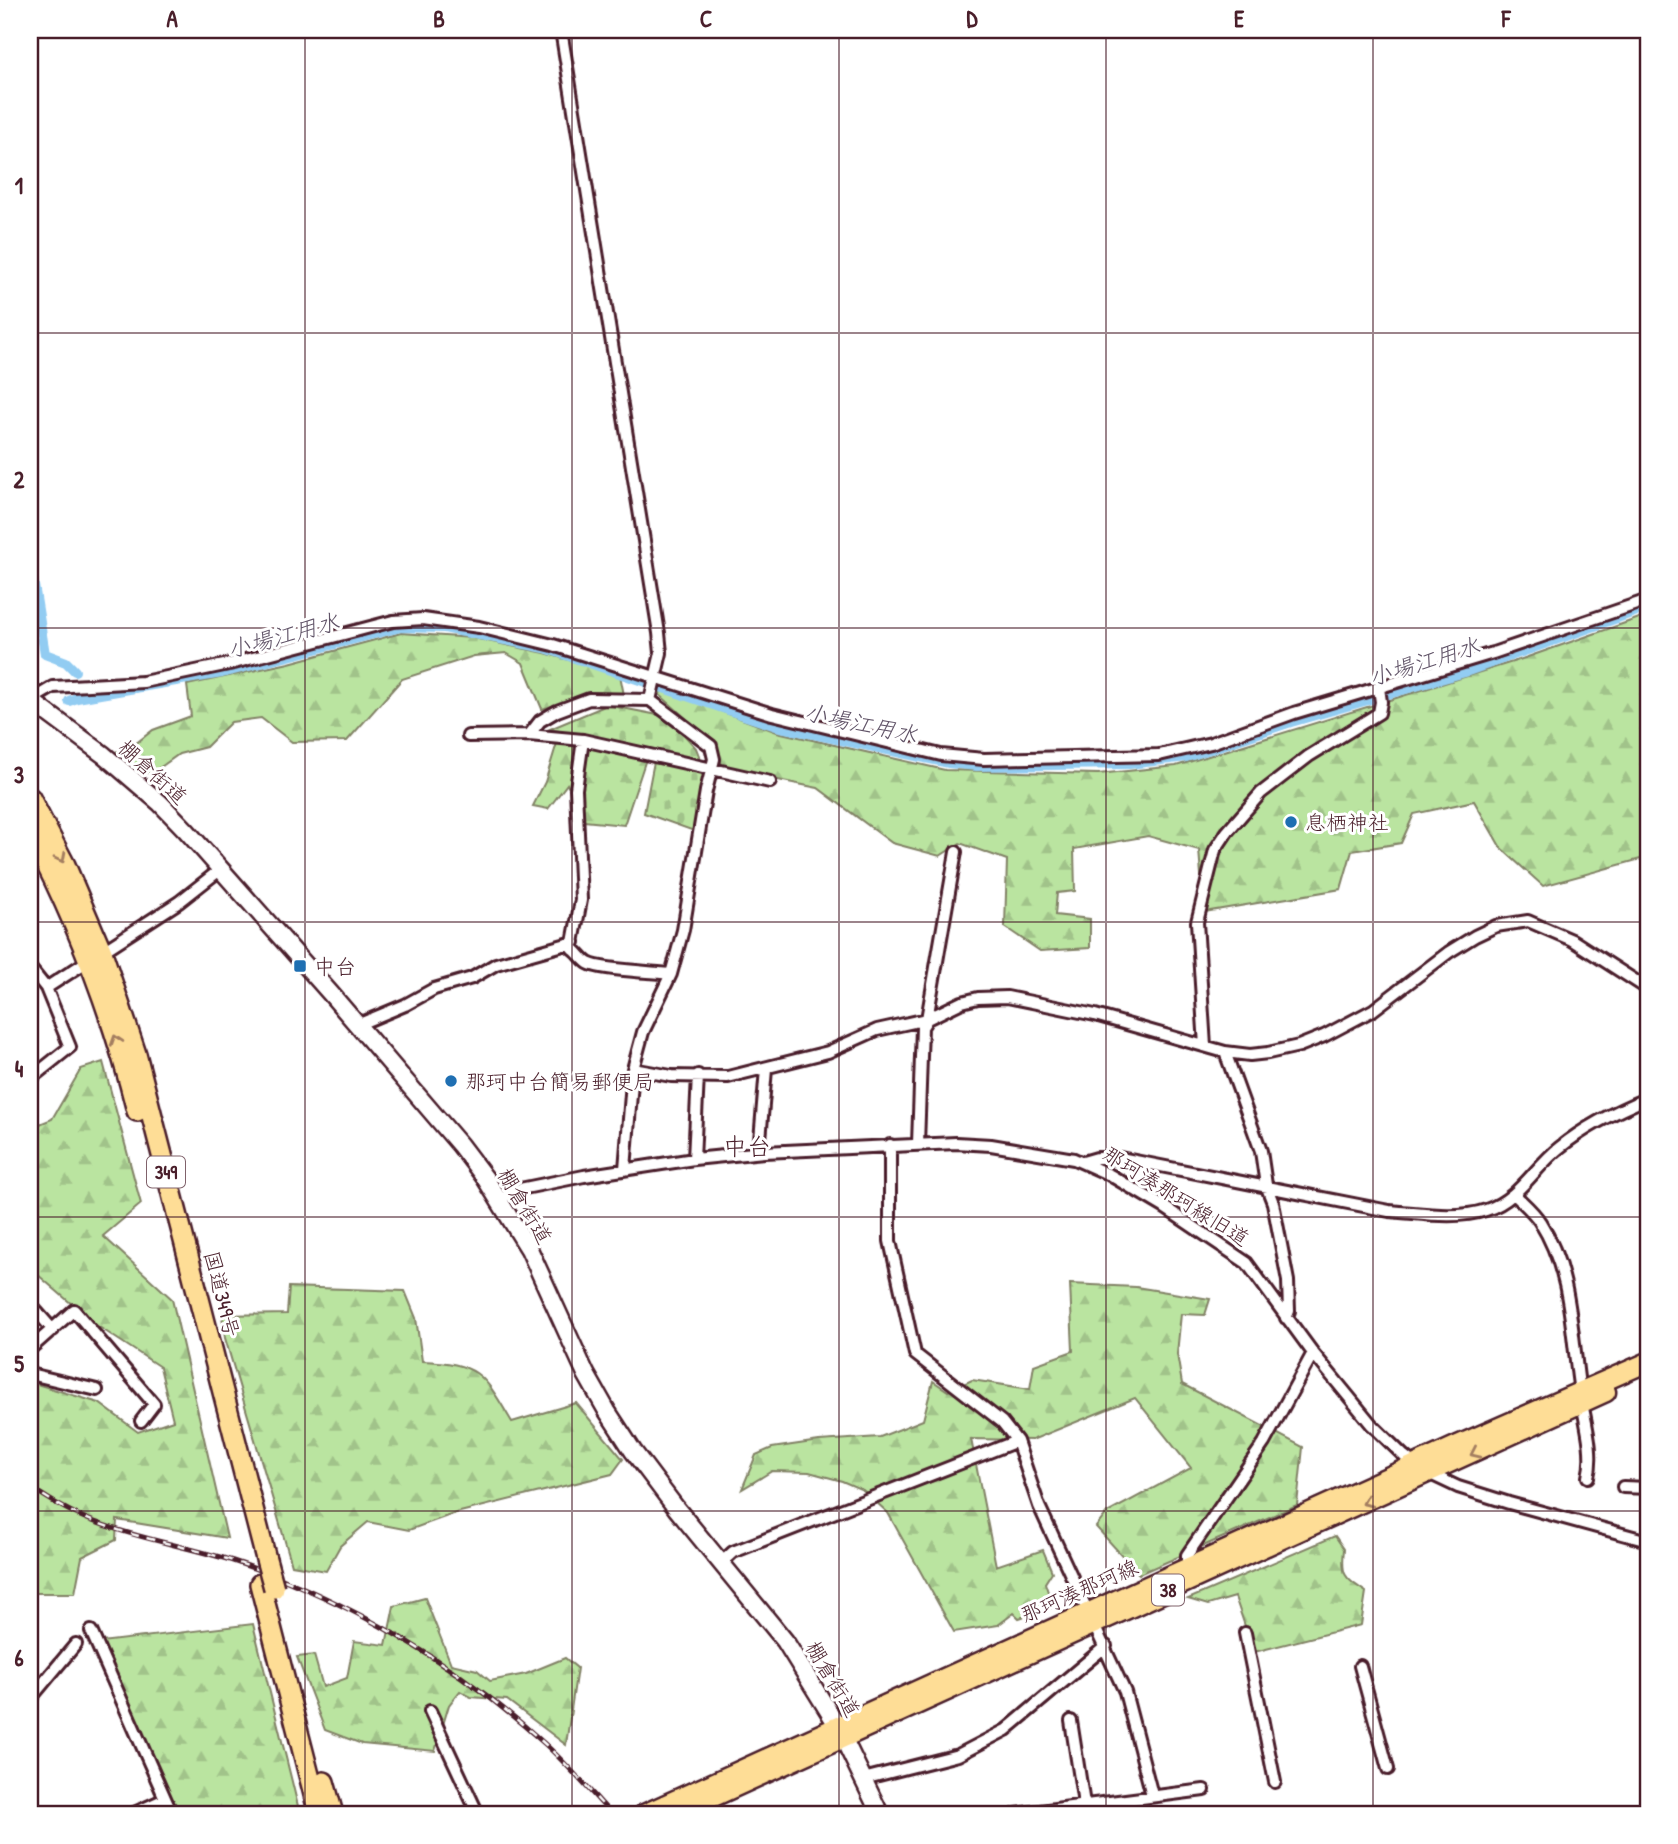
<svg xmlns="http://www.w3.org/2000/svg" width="1678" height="1844" viewBox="0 0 1678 1844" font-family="'Patrick Hand','Klee One',sans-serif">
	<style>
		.forest { fill: url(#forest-firs); stroke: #828266; stroke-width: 2 }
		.cemetery { fill: url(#cemetery-stones); stroke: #828266; stroke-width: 2 }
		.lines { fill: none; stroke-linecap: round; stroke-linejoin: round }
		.canal { stroke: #92ccf2; stroke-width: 10 }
		.street-casing { stroke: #4a1f2b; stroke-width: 16 }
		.secondary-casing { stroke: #4a1f2b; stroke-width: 21 }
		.primary-casing { stroke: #4a1f2b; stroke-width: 23 }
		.highway-casing { stroke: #4a1f2b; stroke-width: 24 }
		.street { stroke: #fff; stroke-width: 10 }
		.secondary { stroke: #fff; stroke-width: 16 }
		.primary { stroke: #fedd96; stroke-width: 18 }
		.highway { stroke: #fedd96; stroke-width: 19 }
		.rail-casing { stroke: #4a1f2b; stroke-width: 5 }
		.rail { stroke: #fff; stroke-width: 2.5; stroke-dasharray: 8; stroke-linecap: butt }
		.highway-bridge-casing { stroke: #4a1f2b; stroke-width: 24; stroke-linecap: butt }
		.highway-bridge { stroke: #fedd96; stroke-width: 19 }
		.oneway { stroke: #a47e60 }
		.grid { fill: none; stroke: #4a1f2b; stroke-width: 2; stroke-opacity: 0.55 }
		.poi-dot { fill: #1f6fb2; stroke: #fff; stroke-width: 2.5 }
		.labels { text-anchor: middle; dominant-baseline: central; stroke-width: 6; stroke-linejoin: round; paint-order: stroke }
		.shield { fill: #fff; stroke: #80626b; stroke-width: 2 }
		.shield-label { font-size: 19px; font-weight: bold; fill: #4a1f2b }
		.street-label { font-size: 21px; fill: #4a1f2b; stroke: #fff }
		.poi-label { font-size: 21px; fill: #4a1f2b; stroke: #fff; text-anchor: start }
		.water-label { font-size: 23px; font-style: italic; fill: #605367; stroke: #fff }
		.quarter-label { font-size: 24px; fill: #4a1f2b; stroke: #fff }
		.neatline { fill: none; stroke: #4a1f2b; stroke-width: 2.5 }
		.grid-label { font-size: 23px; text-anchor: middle; font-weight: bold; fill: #4a1f2b }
	</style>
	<defs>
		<pattern id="forest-firs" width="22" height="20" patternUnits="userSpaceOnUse" patternTransform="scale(1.75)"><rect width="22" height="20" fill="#bae4a0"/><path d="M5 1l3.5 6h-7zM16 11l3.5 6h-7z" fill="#a1c38a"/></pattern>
		<pattern id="cemetery-stones" width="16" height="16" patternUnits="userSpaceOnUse" patternTransform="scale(1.75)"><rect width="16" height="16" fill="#bae4a0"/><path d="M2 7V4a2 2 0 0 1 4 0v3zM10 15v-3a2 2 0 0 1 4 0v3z" fill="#a1c38a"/></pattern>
	</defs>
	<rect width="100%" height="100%" fill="#fff"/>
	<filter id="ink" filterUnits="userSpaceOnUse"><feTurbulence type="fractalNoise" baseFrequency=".0143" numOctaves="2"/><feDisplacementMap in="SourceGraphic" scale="14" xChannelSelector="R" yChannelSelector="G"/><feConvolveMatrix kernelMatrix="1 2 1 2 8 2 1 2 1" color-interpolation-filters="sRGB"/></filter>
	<g filter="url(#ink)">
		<path class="forest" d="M1648,615V857L1543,886L1501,848L1474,801L1414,814L1401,843L1352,851L1341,889L1204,912L1199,850L1148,836L1074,849L1075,891L1057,893L1055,915L1090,919V948L1040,951L1005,927L1007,860L960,843L940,856L892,843L818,788L723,769L716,745L660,695L661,689L777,732L945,770L1098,774L1176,766L1519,660Z
			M401,633L473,638L545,653L620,675L624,695L587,696L542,709L523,663L506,653L474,656L402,679L347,741L292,742L261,718L231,722L206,747L179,754L151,774L135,770L115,752L130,748L153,730L191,716L187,685L289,663Z
			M557,743L591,744L646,759L624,825L584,821L567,784L548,809L533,806L545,782Z
			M103,1062L141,1204L103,1236L172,1299L227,1538L117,1520L116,1540L82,1557L75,1593H30V1382L99,1403L138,1432L173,1420L160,1367L96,1325L30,1268V1128L52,1119L81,1069Z
			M1070,1284L1136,1287L1210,1299L1205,1315L1181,1314L1177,1354L1182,1384L1303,1447L1297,1505L1139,1574L1096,1527L1107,1513L1191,1468L1135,1398L1032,1440L971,1439L996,1566L1043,1550L1052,1572L1045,1583L1053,1607L1019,1618L1014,1613L998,1625L954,1632L888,1513L863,1490L842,1481L809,1472L772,1471L742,1489L756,1455L772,1448L819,1441L880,1437L923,1420L933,1381L948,1391L972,1380L1030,1389L1034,1365L1073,1351Z
			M289,1287L405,1291L416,1318L422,1361C480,1363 484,1375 512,1422L576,1403L623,1459L612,1474L456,1513L409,1530L368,1522L340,1546L326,1571L292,1565L225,1338L222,1315L287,1314Z
			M1335,1536L1344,1549C1341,1576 1344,1577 1366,1592L1361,1625L1254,1652L1235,1597L1208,1605L1188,1599Z
			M425,1598L451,1664L477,1670L490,1681L526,1674L565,1658L577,1668L566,1745L507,1700L471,1697L460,1691L449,1705L435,1751L362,1744L325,1730L297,1657L314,1655L323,1687L347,1678L354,1641L386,1645L394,1606Z
			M253,1624L298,1806L276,1814H163L116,1693L92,1643Z"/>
		<path class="cemetery" d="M607,705L668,717L696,748L701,761L703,778L694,831L644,813L656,751L550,729Z"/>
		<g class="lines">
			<path class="canal" d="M30,560L45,654L66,662L75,671
				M69,701L77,698L222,673L401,627L444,628L545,648L776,726L949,763L977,766L1129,764L1186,757L1291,722L1465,672L1648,607"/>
			<g class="street-casing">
				<path id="street" d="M561,30L659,633L661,653L650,700
					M31,700L53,687L143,682L234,663L393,621L423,619L479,627L553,645L772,714L941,755L984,759L1159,755L1211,743L1294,713L1493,653L1648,600
					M529,735L540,721L557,711L589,699L650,700L711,746L714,759L706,791L683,930L671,974L643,1032L633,1069L625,1169
					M468,736L529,735L583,740L770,782
					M583,740L576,789L581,900L572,948C578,952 582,959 588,963C599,970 654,972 671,974
					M30,968L46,988L70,1047L30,1079
					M46,988L179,902L221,869
					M357,1025L405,1005L434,989L472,978L496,964L574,942
					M1205,1046L1197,922L1215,850L1227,832L1261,793L1309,756L1379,713L1381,702L1379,688
					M1225,1052L1261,1151L1266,1185L1273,1203L1288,1281L1289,1311L1286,1318
					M633,1069L671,1076L728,1077L828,1052L877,1030L927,1019L962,1002L978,998L1007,997L1095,1015L1225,1052L1250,1055L1268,1053L1299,1046L1324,1036L1373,1010L1449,952L1475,936L1496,926L1528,921L1572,940L1648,989
					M918,1144L922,1027L927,1019L956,852
					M890,1145V1241L915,1354L1002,1422L1017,1441L1039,1506L1125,1692L1152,1795
					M759,1152L766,1069
					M694,1159L698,1075
					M1083,1162L1097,1158H1120L1389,1211C1420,1213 1456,1220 1486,1210C1518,1200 1534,1168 1559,1148C1586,1126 1616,1111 1648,1098
					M1515,1195C1523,1203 1534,1212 1540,1222C1573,1274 1571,1335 1580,1392C1584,1418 1595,1451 1588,1477
					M499,1201L515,1190L584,1176L694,1159L764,1152L956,1143L991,1145L1074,1159L1110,1175L1164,1207L1247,1263L1313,1353L1372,1425L1404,1456L1422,1470L1458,1487L1509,1503L1648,1541
					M30,1304L53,1330
					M30,1349L74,1310L154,1404L141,1421
					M30,1374L97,1390
					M1623,1487L1648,1488
					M722,1562L733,1552L1017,1441
					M1187,1568V1555L1264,1443L1313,1353
					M91,1631L172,1814
					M1245,1633L1275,1782
					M1360,1666L1388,1769
					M30,1699L76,1644
					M430,1711L478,1814
					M1071,1721L1084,1804
					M863,1779L958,1755L1006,1730L1106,1646
					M132,1814L165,1799
					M1016,1814L1204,1790"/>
			</g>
			<g class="secondary-casing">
				<path id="secondary" d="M30,700L104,755L160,803L186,830L331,994L460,1145L485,1178L529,1249L586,1374L607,1411L633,1451L676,1508L785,1641L837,1725L880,1814"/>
			</g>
			<g class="primary-casing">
				<path id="primary" d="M644,1814L1458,1445L1648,1362
					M676,1814L1606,1392"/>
			</g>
			<g class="highway-casing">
				<path id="highway" d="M30,798L65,865L102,952L136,1054L266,1559
					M30,832C76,919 113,1015 137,1111
					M260,1584L319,1814
					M324,1782L333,1814"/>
			</g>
			<use href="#street" class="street"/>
			<use href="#secondary" class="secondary"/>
			<use href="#primary" class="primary"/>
			<use href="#highway" class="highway"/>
			<g class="rail-casing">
				<path id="rail" d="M30,1487C50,1500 72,1514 95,1522C139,1539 187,1546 233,1561C345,1598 458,1664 546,1745C569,1766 590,1791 611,1814"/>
			</g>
			<use href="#rail" class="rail"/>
			<g class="highway-bridge-casing">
				<path id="highway-bridge" d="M266,1559L274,1588"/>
			</g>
			<use href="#highway-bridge" class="highway-bridge"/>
		</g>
		<defs><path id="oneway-chevron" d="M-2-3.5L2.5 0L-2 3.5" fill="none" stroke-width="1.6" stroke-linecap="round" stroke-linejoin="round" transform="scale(1.75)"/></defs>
		<g class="oneway">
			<use href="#oneway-chevron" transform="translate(61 858) rotate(63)"/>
			<use href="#oneway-chevron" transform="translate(116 1040) rotate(-108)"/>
			<use href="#oneway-chevron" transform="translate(1475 1453) rotate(155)"/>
			<use href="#oneway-chevron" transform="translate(1367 1502) rotate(156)"/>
		</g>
	</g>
	<path class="grid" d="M305,30V1814M572,30V1814M839,30V1814M1106,30V1814M1373,30V1814M30,333H1648M30,628H1648M30,922H1648M30,1217H1648M30,1511H1648"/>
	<g class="poi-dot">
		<circle cx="1291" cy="822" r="7"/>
		<rect x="293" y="959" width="14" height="14" rx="3.5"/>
		<circle cx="451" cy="1081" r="7"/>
	</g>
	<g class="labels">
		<g class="shield">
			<rect x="147" y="1156.5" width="38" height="31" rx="5"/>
			<rect x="1152" y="1574.5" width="32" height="31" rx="5"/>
		</g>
		<g class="shield-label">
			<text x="166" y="1172">349</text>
			<text x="1168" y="1590">38</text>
		</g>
		<g class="street-label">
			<text transform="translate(153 772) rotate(42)">棚倉街道</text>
			<text transform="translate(1176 1196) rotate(32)">那珂湊那珂線旧道</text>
			<text transform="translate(525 1206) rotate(59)">棚倉街道</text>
			<text transform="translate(222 1294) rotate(76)">国道349号</text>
			<text transform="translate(1079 1591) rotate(-24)">那珂湊那珂線</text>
			<text transform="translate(833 1679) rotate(59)">棚倉街道</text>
		</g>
		<g class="poi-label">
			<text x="1305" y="822">息栖神社</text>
			<text x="314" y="966">中台</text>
			<text x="465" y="1081">那珂中台簡易郵便局</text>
		</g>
		<g class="water-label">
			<text transform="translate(283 635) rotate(-15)">小場江用水</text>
			<text transform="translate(1424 661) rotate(-17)">小場江用水</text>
			<text transform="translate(861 723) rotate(12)">小場江用水</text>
		</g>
		<g class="quarter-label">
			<text x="747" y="1146">中台</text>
		</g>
	</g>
	<rect width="1678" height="1844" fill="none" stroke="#fff" stroke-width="77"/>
	<rect x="38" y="38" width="1602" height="1768" class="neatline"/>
	<g class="grid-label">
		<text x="172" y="27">A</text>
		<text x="439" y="27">B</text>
		<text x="706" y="27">C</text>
		<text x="972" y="27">D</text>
		<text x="1239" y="27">E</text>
		<text x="1506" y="27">F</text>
		<text x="19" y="194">1</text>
		<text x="19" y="488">2</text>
		<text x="19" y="783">3</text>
		<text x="19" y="1077">4</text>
		<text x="19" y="1372">5</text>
		<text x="19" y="1666">6</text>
	</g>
</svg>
